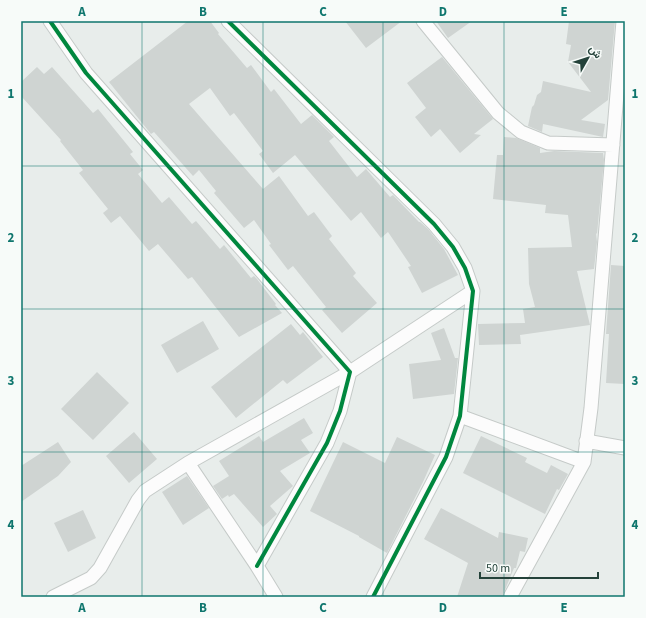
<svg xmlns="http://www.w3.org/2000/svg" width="646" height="618" viewBox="0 0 646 618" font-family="'Source Sans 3',Vazirmatn,sans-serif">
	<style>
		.building { fill: #cfd4d2 }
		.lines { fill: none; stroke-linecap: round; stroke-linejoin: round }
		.street-casing { stroke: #c5cac8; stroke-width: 15 }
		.street { stroke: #fcfcfc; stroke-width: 13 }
		.cycleway-casing { stroke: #f7fbf9; stroke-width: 6 }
		.cycleway { stroke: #00873e; stroke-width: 4 }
		.grid { fill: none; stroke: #0f766e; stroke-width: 1; stroke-opacity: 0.55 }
		.neatline { fill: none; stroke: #0f766e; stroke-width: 1.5 }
		.grid-label { font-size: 13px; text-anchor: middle; font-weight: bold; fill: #0f766e }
	</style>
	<rect width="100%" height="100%" fill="#e8edeb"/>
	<path class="building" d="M188,21H210L219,33L218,34L247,68L251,65L271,92L274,89L301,124L312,115L334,137L329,141L357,177L366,169L390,197L393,195L419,222H420L428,229L444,249L458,275L422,293L408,267L411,266L388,232L381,238L361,212L351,221L295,155L273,173L259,154L263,151L234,113L230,116L210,88L189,104L263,189L279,176L308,216L314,212L332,236L329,239L356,273L353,276L377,303L342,333L322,310L326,307L293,266L288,270L269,245L271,244L254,220L244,228L214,193L216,191L199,170L193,176L154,132L151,134L109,82Z
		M345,21H402L366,48Z
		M436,21H472L448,38Z
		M569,21H615L608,100L581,120L605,124L603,137L543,124L542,132L528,126L532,107L534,105L537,95L541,92L543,81L591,92L568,62L571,45L566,44Z
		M442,57L493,119L474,134L481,135L460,153L440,129L431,137L415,117L426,108L407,83Z
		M37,67L44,74L52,67L93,113L98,109L133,152L130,154L143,170L138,174L162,203L169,197L192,224L196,221L220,249L224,245L251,278L254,276L257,279L276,304L275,305L282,313L239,337L192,277L188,279L158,244L149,251L120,216L111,223L103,213L108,209L79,173L83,170L60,141L61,140L21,96V82Z
		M504,137L516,138L540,148V153L554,151L603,153L604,160L597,234L596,233L597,242L594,269L577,271L590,325L520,335L521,344L479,345L478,324L525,323L523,309L535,307L529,284L528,248L572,247L568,215L545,213L546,205L493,199L497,155H503Z
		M611,265L625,266V384L606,383L609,334H606Z
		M203,321L219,349L177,373L161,345Z
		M291,324L300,335L303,332L323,357L287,384L283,380L236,418L211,387Z
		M444,328L455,358H458L454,394L413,399L409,364L441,360L431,333Z
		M97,372L129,403L93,440L61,409Z
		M304,418L313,433L301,440L310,453L280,471L293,486L270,506L277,514L263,527L234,494L229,497L228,495L222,499L213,486L229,476L219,461L259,436L263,442Z
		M134,432L157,459L129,483L106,456Z
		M481,436L527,458L525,462L547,473L551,465L568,474L559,490L557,489L545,514L463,473Z
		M397,437L435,455L423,482L387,553L359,537V536L310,511L343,442L385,463Z
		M58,442L71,462L58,476L21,502V466Z
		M187,476L209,508L183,525L162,492Z
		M441,508L498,538L499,532L528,538L525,552L520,551L516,568H514L502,597H457L468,563L424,539Z
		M83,510L96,538L68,552L54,523Z"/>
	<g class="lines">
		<g class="street-casing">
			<path id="street" d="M50,21L86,73L350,372L340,411L327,443L257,566
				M228,21L434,224L453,247L465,268L473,291L460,416L446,457L373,597
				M423,21L498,113L521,132L548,143L613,145
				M460,416L584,462
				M586,441L625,448
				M188,463L257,566L276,597
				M53,597L91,578L100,568L138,500L145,491L188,463L350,372L473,291
				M510,597L584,462L591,408L623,21"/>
		</g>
		<use href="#street" class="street"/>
		<g class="cycleway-casing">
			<path id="cycleway" d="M50,21L86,73L350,372L340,411L327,443L257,566
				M228,21L434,224L453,247L465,268L473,291L460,416L446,457L373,597"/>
		</g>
		<use href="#cycleway" class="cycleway"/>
	</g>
	<path class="grid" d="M142,21V597M263,21V597M383,21V597M504,21V597M21,166H625M21,309H625M21,452H625"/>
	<rect width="646" height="618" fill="none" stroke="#f7fbf9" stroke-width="44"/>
	<g transform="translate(588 58) rotate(51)" stroke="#f7fbf9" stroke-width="3" paint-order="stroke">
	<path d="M0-3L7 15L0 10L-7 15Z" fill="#24423a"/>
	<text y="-6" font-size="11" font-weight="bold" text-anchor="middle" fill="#24423a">ش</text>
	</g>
	<path d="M480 572v6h118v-6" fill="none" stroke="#24423a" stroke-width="2"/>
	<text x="486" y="572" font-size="12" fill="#24423a" stroke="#f7fbf9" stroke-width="3" paint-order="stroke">50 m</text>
	<rect x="22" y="22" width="602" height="574" class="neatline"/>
	<g class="grid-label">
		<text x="82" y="16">A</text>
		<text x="203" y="16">B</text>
		<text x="323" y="16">C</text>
		<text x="443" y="16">D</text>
		<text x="564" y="16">E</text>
		<text x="11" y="98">1</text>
		<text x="635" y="98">1</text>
		<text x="11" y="242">2</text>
		<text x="635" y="242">2</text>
		<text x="11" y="385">3</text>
		<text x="635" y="385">3</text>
		<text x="11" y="529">4</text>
		<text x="635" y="529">4</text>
		<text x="82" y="612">A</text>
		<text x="203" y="612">B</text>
		<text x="323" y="612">C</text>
		<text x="443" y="612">D</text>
		<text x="564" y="612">E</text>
	</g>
</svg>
